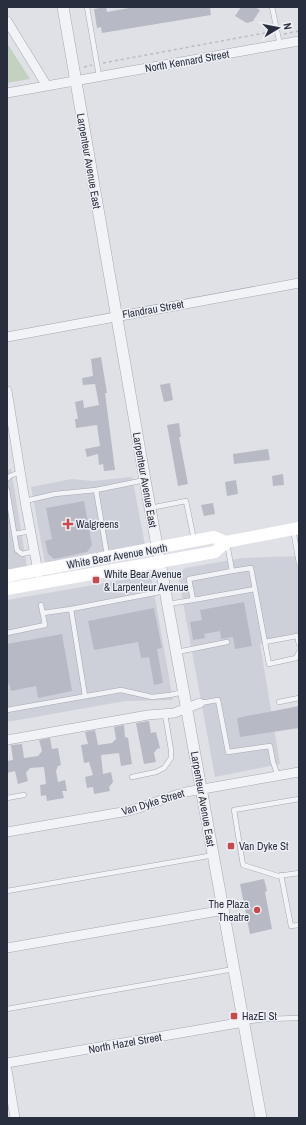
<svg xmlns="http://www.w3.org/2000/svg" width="306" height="1125" viewBox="0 0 306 1125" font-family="'Archivo Narrow',sans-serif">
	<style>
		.built { fill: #cdd0d9 }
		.green { fill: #c3d1c1 }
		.building { fill: #b7bac4 }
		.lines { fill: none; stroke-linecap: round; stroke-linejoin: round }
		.service-casing { stroke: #a5a8b1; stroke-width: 5.5 }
		.minor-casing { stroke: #a5a8b1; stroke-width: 10 }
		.tertiary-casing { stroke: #a5a8b1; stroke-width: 12 }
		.path { stroke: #babcc2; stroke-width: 1.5; stroke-dasharray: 3 3; stroke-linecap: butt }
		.service { stroke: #f2f3f6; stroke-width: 4.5 }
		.minor { stroke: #f2f3f6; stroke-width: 9 }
		.tertiary { stroke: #f2f3f6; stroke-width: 11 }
		.secondary { stroke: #fff; stroke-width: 12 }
		.poi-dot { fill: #c64b4e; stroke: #eef0f5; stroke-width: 1.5 }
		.labels { text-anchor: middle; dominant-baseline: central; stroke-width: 3; stroke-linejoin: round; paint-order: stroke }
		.street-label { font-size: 11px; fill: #292e3e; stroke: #eef0f5 }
		.poi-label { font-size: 11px; fill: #292e3e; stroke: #eef0f5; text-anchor: start }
	</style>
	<rect width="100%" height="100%" fill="#dfe1e7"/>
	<path class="built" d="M11,469L27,567L7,570V470Z
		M132,477L145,545L45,563L31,487L72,479L93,481Z
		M299,556V637L260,644L280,764L215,777L178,575L185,568L242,558Z
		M151,575L173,700L125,701L7,722V600Z"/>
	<path class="green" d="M7,43L30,79L7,83Z"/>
	<path class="building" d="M106,7L107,12L134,7H210L211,15L102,33L101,27L97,28L94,9Z
		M241,7H255L260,10L253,21L247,23L235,16Z
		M101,357L107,393H105L115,470L104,471L103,464L99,465L98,454L87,457L85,449L100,446L97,425L76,428L75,419H78L75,402L83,400L84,408L99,405L95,384L83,385L82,378L93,376L91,359Z
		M170,383L173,400L164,402L160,385Z
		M179,423L181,437H179L188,484L178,486L167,425Z
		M268,449L270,460L234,464L233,454Z
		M283,474L284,485L273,486L272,476Z
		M236,480L238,494L227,496L225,482Z
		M84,501L92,545L87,552L54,559L48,554L45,541L52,539L46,508Z
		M213,503L215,514L204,516L201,505Z
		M244,602L252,646L235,649L233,637L221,639L220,631L204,634L205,638L193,640L190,622L202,620L200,610Z
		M154,608L162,648L157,649L163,683L154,685L149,657L141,658L138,642L94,650L88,621Z
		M62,634L72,691L38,698L36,686L11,691L9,684H7V644Z
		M299,706V728L240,737L237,718Z
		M149,721L151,733L156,732L160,748L157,749L154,753L156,762L144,764L136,723Z
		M124,725L125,737L128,738L132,764L121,766L119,753L101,755L103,774L111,772L113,782L109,787L110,791L94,794L93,787L87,788L85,777L93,775L89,762L84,763L81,745L88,744L85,732L95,730L98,745L112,743L116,739L114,727Z
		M50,738L52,749L58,748L61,765L58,766L56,771L58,782L65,780L67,791H62L64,798L47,801L46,795L41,796L40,785L46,784L44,767L30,768L26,773L28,781L18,784L15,771L7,773V761L13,760L11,745L22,744L24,758L38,756L42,751L39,740Z
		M264,879L267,891L265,892L272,929L250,934L240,884Z"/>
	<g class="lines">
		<g class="service-casing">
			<path id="service" d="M87,7L99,76
				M272,7L280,45
				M7,479L10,476L20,472
				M7,490L17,550L22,554L35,551
				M96,490L107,555
				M25,501L55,494L96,490L145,480
				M150,508L186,501L194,540
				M293,529L299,563
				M14,534L31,531
				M227,543L232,571L251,568L269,664L296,658L299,652
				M193,600L255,589
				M168,604L193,600L189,579L232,571
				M71,609L85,696
				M43,613L71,609L165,591
				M7,633L45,625L41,605
				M265,642L297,636L299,644
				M177,652L227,642
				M279,702L299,698
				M200,703L218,700L228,752L270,746L273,762L278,776
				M7,710L121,690L152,697L170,695L183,692
				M132,777L156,772L164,768L171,758V750L165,714
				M7,798L24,795
				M299,799L234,810L243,865L278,876L299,873
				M281,875L291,926L299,925
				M7,891L214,855
				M7,1009L234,969
				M244,1022L265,1019L299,1018"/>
		</g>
		<g class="minor-casing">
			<path id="minor" d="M7,21L47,86
				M7,93L299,41
				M7,337L299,283
				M7,391L25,501L39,577
				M7,740L148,715L174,713L200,703
				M7,832L128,811C148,806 166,797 186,792L299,772
				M7,948L224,910
				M7,1063L244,1022
				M7,1070L15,1118"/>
		</g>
		<g class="tertiary-casing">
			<path id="tertiary" d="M63,7L145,480L261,1118"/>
		</g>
		<path class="path" d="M284,34L299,31
			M103,63L270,32
			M84,67L92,65"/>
		<use href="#service" class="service"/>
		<use href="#minor" class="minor"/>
		<use href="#tertiary" class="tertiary"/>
		<path class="secondary" d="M7,576L214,537L226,542
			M7,589L215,552L226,542L299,528"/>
	</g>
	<g class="poi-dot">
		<path d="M66 518h4v4h4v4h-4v4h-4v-4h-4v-4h4z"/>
		<rect x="92" y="576" width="8" height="8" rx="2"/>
		<rect x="227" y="842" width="8" height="8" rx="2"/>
		<circle cx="257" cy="910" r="4"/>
		<rect x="230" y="1012" width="8" height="8" rx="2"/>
	</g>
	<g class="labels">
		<g class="street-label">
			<text transform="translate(187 61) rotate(-10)">North Kennard Street</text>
			<text transform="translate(89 161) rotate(80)">Larpenteur Avenue East</text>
			<text transform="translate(153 309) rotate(-10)">Flandrau Street</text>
			<text transform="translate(145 480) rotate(80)">Larpenteur Avenue East</text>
			<text transform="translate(117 556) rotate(-10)">White Bear Avenue North</text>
			<text transform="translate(203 799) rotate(80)">Larpenteur Avenue East</text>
			<text transform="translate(153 802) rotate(-17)">Van Dyke Street</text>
			<text transform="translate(125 1043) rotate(-10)">North Hazel Street</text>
		</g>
		<g class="poi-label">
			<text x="76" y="524">Walgreens</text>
			<text x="104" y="574">White Bear Avenue<tspan x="104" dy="13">&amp; Larpenteur Avenue</tspan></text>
			<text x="239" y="846">Van Dyke St</text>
			<text x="249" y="904" text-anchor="end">The Plaza<tspan x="249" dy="13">Theatre</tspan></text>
			<text x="242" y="1016">HazEl St</text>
		</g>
	</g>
	<rect width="306" height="1125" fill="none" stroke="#292e3e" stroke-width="16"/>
	<g transform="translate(278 28) rotate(80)" stroke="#eef0f5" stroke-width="3" paint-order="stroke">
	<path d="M0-3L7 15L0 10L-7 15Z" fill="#292e3e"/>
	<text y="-6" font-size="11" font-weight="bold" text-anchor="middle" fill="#292e3e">N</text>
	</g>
</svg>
